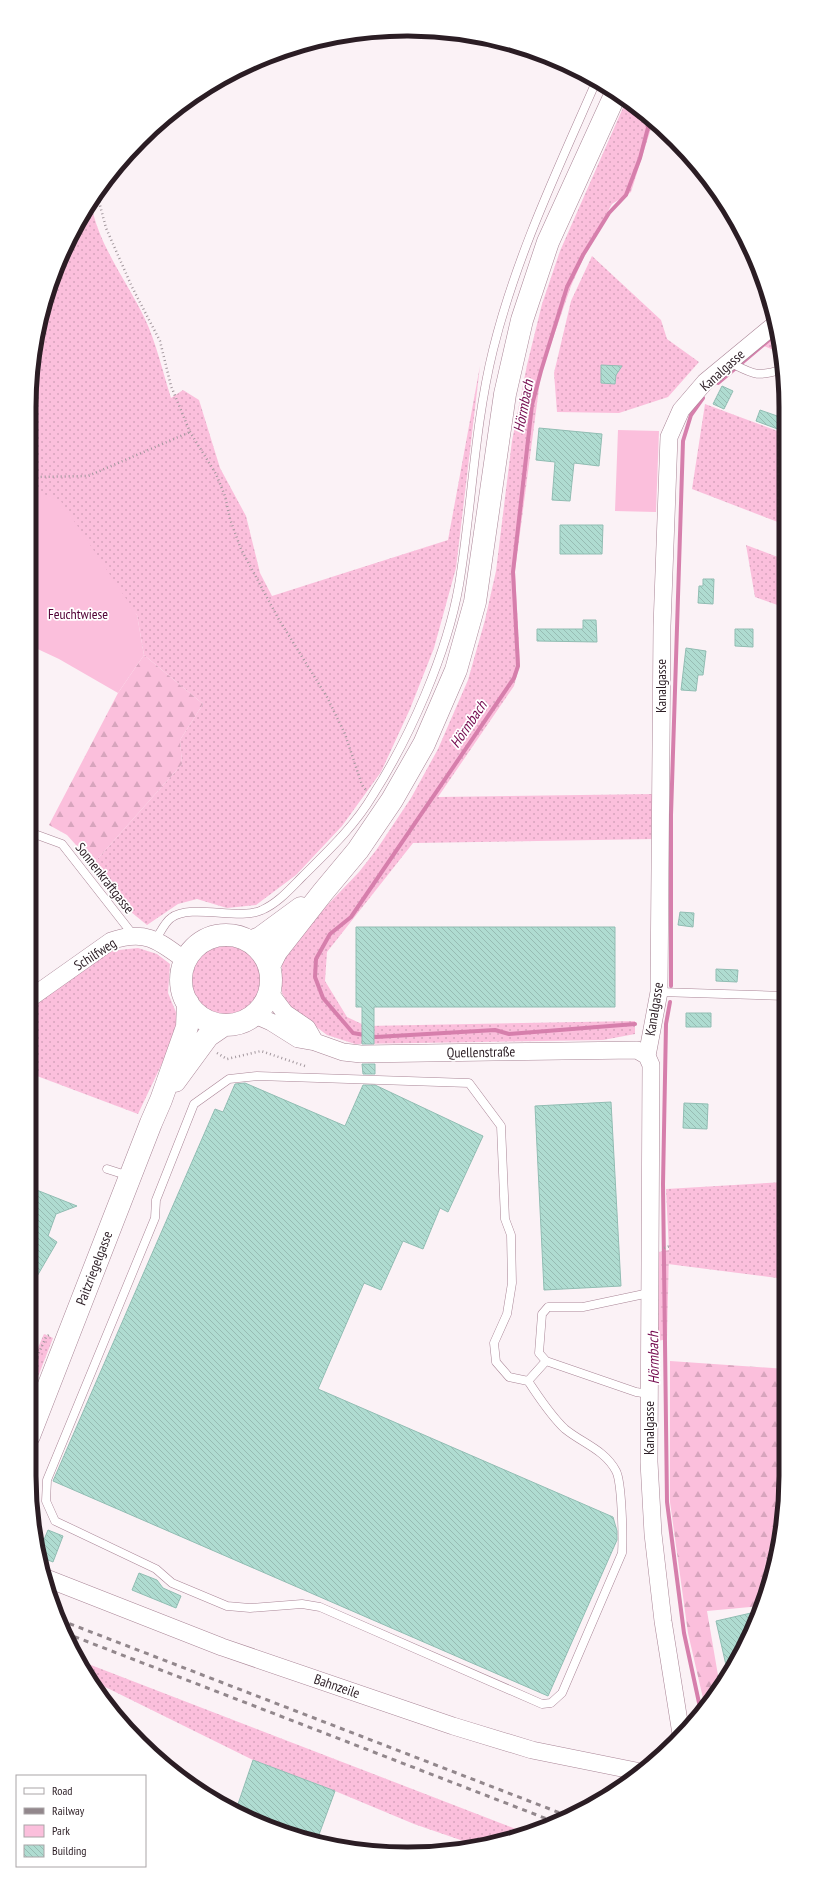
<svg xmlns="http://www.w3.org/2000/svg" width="815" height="1883" viewBox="0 0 815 1883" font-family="'PT Sans Narrow',sans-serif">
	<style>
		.grass { fill: url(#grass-dots) }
		.forest { fill: url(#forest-firs) }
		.wetland { fill: url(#wetland-marsh) }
		.green { fill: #fbbfdc }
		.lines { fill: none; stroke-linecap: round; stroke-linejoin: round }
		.stream { stroke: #d67fac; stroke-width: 4 }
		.building { fill: url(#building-back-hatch); stroke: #91bdb3 }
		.lane-casing { stroke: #a98596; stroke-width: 9 }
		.street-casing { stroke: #a98596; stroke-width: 18 }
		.primary-casing { stroke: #a98596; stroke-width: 23 }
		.path { stroke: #a2979d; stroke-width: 2.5; stroke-dasharray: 1 3; stroke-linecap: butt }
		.lane { stroke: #fff; stroke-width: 8 }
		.street { stroke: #fff; stroke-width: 17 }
		.primary { stroke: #fff; stroke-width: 22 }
		.rail { stroke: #92878c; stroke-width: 3; stroke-dasharray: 5 5; stroke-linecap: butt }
		.labels { text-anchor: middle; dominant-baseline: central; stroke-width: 3.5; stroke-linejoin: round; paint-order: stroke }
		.street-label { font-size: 14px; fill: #2b1d24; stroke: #fff }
		.park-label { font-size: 14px; fill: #510135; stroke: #fff }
		.water-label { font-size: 15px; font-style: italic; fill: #74094e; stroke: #fff }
		.rim { fill: none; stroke: #2b1d24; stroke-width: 5 }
	</style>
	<defs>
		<pattern id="grass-dots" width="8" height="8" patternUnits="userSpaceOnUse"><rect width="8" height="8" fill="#fbbfdc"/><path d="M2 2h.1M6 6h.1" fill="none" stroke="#d7a4bd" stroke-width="1.8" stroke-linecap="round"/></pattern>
		<pattern id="forest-firs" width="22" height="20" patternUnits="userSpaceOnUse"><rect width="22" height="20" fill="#fbbfdc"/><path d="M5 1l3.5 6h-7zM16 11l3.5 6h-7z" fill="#d7a4bd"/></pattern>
		<pattern id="wetland-marsh" width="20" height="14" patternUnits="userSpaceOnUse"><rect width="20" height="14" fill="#fbbfdc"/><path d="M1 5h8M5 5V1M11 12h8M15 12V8" fill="none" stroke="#d7a4bd"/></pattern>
		<pattern id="building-back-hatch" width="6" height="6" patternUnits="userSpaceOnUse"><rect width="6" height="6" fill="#afdcd1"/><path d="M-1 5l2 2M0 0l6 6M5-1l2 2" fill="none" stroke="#97bcb3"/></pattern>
	</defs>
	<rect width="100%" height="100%" fill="#fbf2f6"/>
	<path class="grass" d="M626,101L638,107L653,122L631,192L612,204L591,241L571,286L541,373L515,571L520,664L514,686L438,797L655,794L656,839L413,843L327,952L325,981L347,1017L366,1026L635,1021V1034L603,1040L355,1044L327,1035L290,1007L282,993V965L291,943L359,872L377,849L411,798L438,749L468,680L485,620L496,571L512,441L527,365L542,304L560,251Z
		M91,203C98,245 127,281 145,319C156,342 163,373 171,398L183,390L199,400L220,468L246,516L260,573L272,596L448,540L480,366L456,568L434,648L410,709L381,772L342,826L296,875L256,905L227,908L197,899L178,904L147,925L131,912L93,864L182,764L180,740L203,704L144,655L137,615L29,489V407L49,286L80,218Z
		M592,256L661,320L667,339L699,362L668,397L619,413L557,412L554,373L571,301Z
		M772,319L781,353L747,339Z
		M705,404L783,433V524L692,489Z
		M746,545L783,559V607L755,597Z
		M191 981a35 35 0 1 1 70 0a35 35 0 1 1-70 0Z
		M138,948L157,954L170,964L168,993L178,1017L176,1034L138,1114L29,1073V1009L34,1002L100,952Z
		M785,1182V1279L668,1264L669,1250L666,1189Z
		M44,1334L53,1338L29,1400V1368Z
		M775,1540L766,1597L761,1608L766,1553Z
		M78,1660L529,1834L478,1846L414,1824L335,1791L253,1760L91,1680Z"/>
	<path class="forest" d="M144,655L203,704L180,740L182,764L93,864L67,835L49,825L118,693Z
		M670,1361L786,1369V1475L775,1540L766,1553L761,1606L707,1611L720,1687L705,1707L688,1633L670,1502Z"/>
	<path class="wetland" d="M669,1250L667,1339L658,1341V1252Z"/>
	<path class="green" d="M618,430L659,431L656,512L615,511Z
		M29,489L60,500L137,615L144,655L118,693L59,659L29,645Z"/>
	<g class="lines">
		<path class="stream" d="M718,383L776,334
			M671,986V815L683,441L691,415L703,398
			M670,1002L666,1024L663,1184L667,1502L684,1633L701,1712
			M635,1024L509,1034L495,1030L376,1037L353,1033L323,998L315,977L316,959L330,934L351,917L514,678L518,666L513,572L532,405L541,371L567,287L583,255L609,213L626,195L640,158L650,120"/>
	</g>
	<path class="building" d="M601,365L622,366L616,375L615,384L601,383Z
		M722,386L733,391L724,409L713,404Z
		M760,410L783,418V431L756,421Z
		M539,428L602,434L599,466L574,463L570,501L552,500L555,462L536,460Z
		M560,525H603L602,554H560Z
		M703,579H714L713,604L698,603L699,586H703Z
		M583,620H596L597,642L537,641V629H583Z
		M735,629H753V647L735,646Z
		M686,648L706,651L703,675H698L696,691L681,690Z
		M680,912L694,913L693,927L678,925Z
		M356,927H615V1007H374V1044H362V1007H356Z
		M716,969L738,970L737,982L716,981Z
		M686,1013H711V1027H686Z
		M362,1064H375V1074H363Z
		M245,1083L345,1126L363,1085H375L483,1136L448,1212L440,1208L423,1249L403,1241L381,1290L364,1283L318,1389L613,1517L617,1531V1540L548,1696L53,1481L215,1109L223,1112L235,1084Z
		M611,1102L621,1286L544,1290L535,1106Z
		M684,1103L708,1104L707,1129L683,1128Z
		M29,1187L77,1206L56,1214L48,1236L57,1242L29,1290Z
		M48,1530L63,1536L53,1562L43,1558L41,1547Z
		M139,1573L157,1580L163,1588L181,1596L176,1608L132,1590Z
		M751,1613L753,1625L735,1665L728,1674L716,1621Z
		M253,1760L335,1791L317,1840L236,1810Z"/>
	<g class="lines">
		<g class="lane-casing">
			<path id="lane" d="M729,362C753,374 756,378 783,369
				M29,832L62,844L134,936
				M156,939C160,933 165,922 171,918C191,903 240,921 262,910C278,903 290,889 302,877C328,851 354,827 373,795C410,737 447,654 459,585C472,507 474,427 493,350C516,257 557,171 595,84
				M659,992L785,996
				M107,1169L129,1176
				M528,1381C539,1397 550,1415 565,1429C582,1443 605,1450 616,1471C622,1482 623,1538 622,1553L562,1693L551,1703L542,1704L320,1607L302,1604L250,1608L227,1606L172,1583L156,1569L55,1521L46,1501L47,1480L155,1218L156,1200L194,1104L229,1079L257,1076L469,1083L501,1126L505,1219L511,1235L512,1283L507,1314L494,1343L496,1362L509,1377L528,1381L546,1361
				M649,1394L636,1392L546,1361L539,1353L542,1314L548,1307H583L649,1293"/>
		</g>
		<g class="street-casing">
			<path id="street" d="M269,992L285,1013L307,1028L315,1042
				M29,999L111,941C146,929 159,941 186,961
				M255,1015L271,1022L298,1039L315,1042L343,1052L361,1054L637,1050L647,1056
				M46,1578L222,1647L453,1726L532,1750L636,1771
				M681,1734L663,1621L653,1534L649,1462L651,1065L647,1056L659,992L662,626L669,437L681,410L705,382L774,325"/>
		</g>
		<g class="primary-casing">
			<path id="primary" d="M181 980a45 45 0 1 1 90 0a45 45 0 1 1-90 0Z
				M250,942L260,938L301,908
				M269,966L276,952L323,892L358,850L392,800L424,744L456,670L475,602L505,394L522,320L548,242L615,95
				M175,1081L208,1036L224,1025
				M29,1436L151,1123L161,1100L187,1027L188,1003"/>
		</g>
		<path class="path" d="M97,194L106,228L132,287L160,341L171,386L190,432L216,474L225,496L230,519L241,549L278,618L327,697L345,734L362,785L366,790
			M29,475L35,477L88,476L190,432
			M172,969L171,976L173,994
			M217,1053L227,1059L261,1051L305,1066
			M664,1248L670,1246
			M29,1375L46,1337L49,1335"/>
		<use href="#lane" class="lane"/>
		<use href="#street" class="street"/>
		<use href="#primary" class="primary"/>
		<path class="rail" d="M60,1620L568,1816
			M65,1633L555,1822"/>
	</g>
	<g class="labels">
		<g class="street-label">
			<text transform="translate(722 370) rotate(-42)">Kanalgasse</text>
			<text transform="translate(661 686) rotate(-90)">Kanalgasse</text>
			<text transform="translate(105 878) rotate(52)">Sonnenkraftgasse</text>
			<text transform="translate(95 954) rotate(-33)">Schilfweg</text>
			<text transform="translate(654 1009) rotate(-81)">Kanalgasse</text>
			<text transform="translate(481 1052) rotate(-1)">Quellenstraße</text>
			<text transform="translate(94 1268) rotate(-69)">Paitzriegelgasse</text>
			<text transform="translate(649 1428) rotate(-90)">Kanalgasse</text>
			<text transform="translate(337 1686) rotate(19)">Bahnzeile</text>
		</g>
		<g class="park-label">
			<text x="78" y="614">Feuchtwiese</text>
		</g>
		<g class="water-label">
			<text transform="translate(523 406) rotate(-79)">Hörmbach</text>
			<text transform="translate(468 724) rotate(-56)">Hörmbach</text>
			<text transform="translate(653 1358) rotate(-91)">Hörmbach</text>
		</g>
	</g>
	<path d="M0 0H815V1883H0ZM407 36H408A371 371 0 0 1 779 407V1476A371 371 0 0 1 408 1847H407A371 371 0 0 1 36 1476V407A371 371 0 0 1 407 36Z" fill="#fff" fill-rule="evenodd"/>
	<path class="rim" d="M407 36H408A371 371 0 0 1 779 407V1476A371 371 0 0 1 408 1847H407A371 371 0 0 1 36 1476V407A371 371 0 0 1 407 36Z"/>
	<rect x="16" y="1775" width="130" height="92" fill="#ffffff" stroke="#aaa5a7"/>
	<rect x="24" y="1788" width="20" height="6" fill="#ffffff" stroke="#aaa5a7"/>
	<text x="52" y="1795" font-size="12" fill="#2b1d24">Road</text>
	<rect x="24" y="1808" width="20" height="6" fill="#92878c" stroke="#aaa5a7"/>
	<text x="52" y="1815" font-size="12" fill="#2b1d24">Railway</text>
	<rect x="24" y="1825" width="20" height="12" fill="#fbbfdc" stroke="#aaa5a7"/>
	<text x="52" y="1835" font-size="12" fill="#2b1d24">Park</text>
	<rect x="24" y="1845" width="20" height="12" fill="url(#building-back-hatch)" stroke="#aaa5a7"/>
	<text x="52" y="1855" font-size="12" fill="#2b1d24">Building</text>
</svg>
